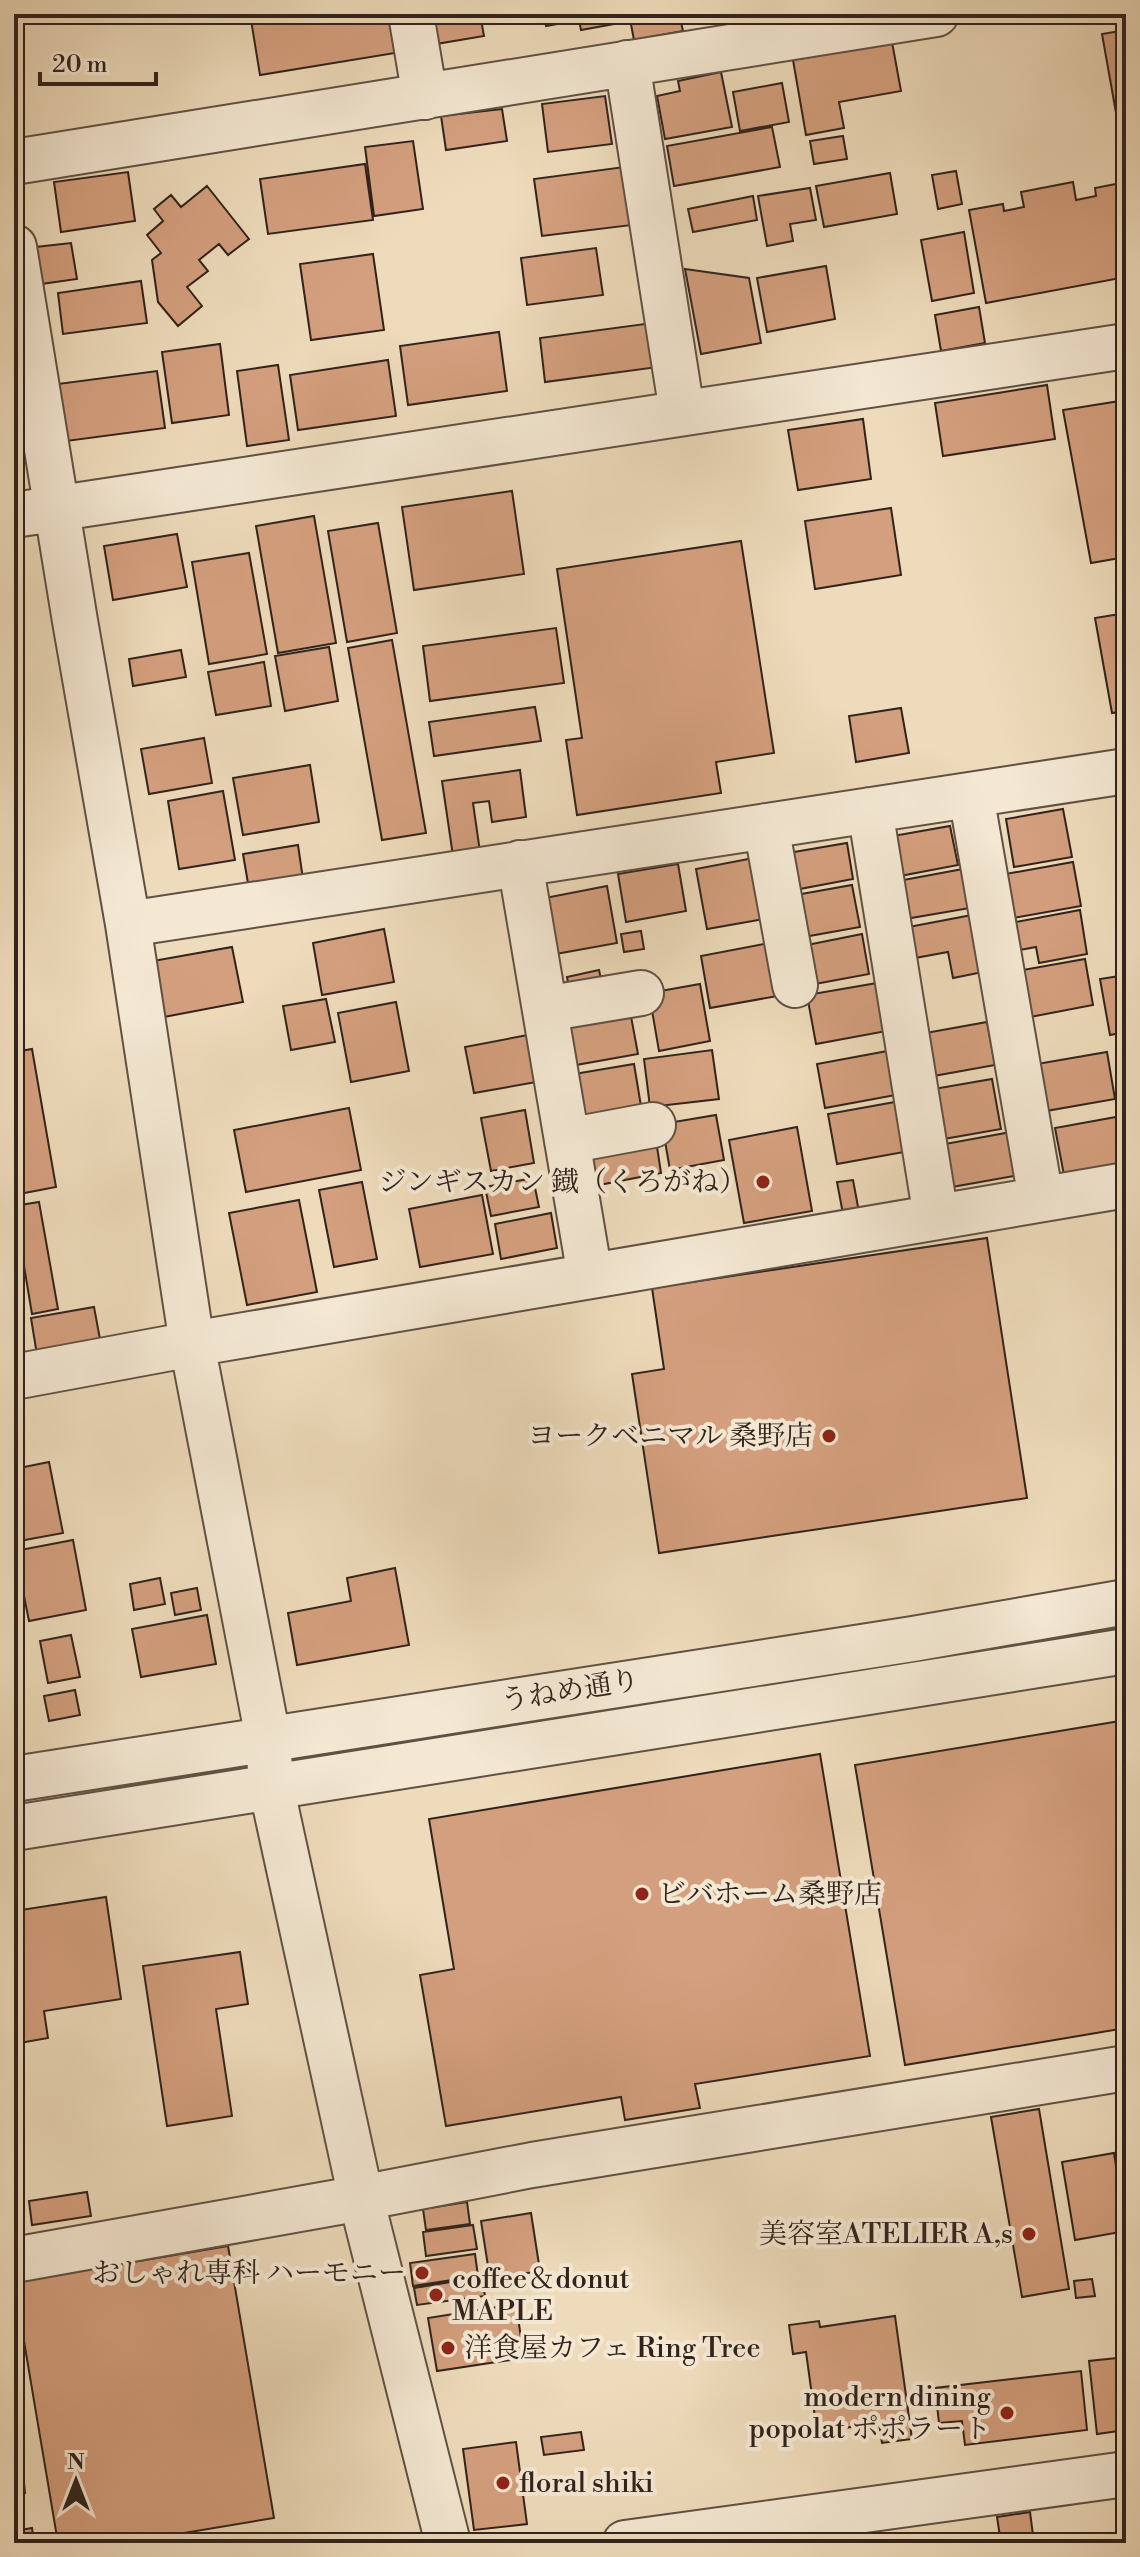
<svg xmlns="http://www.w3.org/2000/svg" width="1140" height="2557" viewBox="0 0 1140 2557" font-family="'Libre Bodoni','Noto Serif JP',serif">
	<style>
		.building { fill: #d49f7e; stroke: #31231d; stroke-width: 2 }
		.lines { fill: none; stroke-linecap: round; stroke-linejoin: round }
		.minor-casing { stroke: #605144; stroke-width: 48 }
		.minor { stroke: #f4e8d3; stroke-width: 44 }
		.poi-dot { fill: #8f2418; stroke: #f4e8d3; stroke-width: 3 }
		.labels { text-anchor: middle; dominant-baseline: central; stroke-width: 8; stroke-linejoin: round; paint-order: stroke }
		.poi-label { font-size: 28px; fill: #31231d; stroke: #f4e8d3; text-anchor: end }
		.street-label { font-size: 28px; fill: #31231d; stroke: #f4e8d3 }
	</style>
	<rect width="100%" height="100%" fill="#eedbbb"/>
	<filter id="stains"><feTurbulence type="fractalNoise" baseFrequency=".0025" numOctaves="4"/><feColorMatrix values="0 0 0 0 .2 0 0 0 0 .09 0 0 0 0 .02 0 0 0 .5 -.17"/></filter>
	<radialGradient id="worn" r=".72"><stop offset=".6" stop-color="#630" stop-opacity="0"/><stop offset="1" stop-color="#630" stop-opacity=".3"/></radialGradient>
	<path class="building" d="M57,14H106L58,22Z
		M250,14H388L395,53L260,75Z
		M430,14H480L484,36L436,44Z
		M544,14H618L620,23L581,30L579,20L546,26Z
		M629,14H753L754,22L725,27L723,15L681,22L683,31L634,40Z
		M1126,30V169L1102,34Z
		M892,42L901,91L839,102L844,128L806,135L793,60Z
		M721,72L732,127L665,139L657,96L680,91L678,81Z
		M782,83L789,122L740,131L733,92Z
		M605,96L612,144L548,152L542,104Z
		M502,109L507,141L446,150L441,116Z
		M772,127L780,167L674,186L667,146Z
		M843,136L847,159L814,164L810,141Z
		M413,141L423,209L374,216L365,147Z
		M365,164L373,220L268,234L260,179Z
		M624,167L632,225L542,236L534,179Z
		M956,171L962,204L938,209L932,175Z
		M128,172L135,221L61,232L54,182Z
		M890,173L897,214L824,227L816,186Z
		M1073,182L1076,200L1096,196L1095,188L1126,182V277L986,303L969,210L1003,204L1004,211L1024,207L1021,192Z
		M207,186L249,239L228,255L219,244L199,260L208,271L187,287L202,306L178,326L158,302L152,260L161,253L147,235L163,221L154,209L171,195L181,207Z
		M810,188L816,220L790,224L793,241L767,246L758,196Z
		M753,196L757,220L693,232L688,209Z
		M964,232L974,293L932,301L921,240Z
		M71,243L77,279L41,284L36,247Z
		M596,248L603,295L527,305L521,258Z
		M373,254L384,330L311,340L300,264Z
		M826,266L835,319L767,332L757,278Z
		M685,269L749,278L761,343L701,354Z
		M141,281L147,323L63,334L58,293Z
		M979,307L985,343L941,351L935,315Z
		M652,323L658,367L545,382L540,338Z
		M499,332L507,391L408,405L400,346Z
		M220,344L229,415L172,423L162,352Z
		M388,360L396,416L298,430L290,375Z
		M278,365L289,440L247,446L237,371Z
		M157,371L165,428L59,442L50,385Z
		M1047,385L1055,439L943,456L935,403Z
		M1126,400V557L1091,563L1063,410Z
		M863,419L871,479L798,490L788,430Z
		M512,491L524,574L414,590L402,507Z
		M891,508L901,575L815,589L805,521Z
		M314,516L336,643L278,653L256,526Z
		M378,523L397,633L347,642L328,531Z
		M177,534L187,587L113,600L104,546Z
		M741,541L774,753L716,762L721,793L577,815L566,740L582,738L557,569Z
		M249,553L267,654L209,664L192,562Z
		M1126,613V711L1112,713L1095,618Z
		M556,628L564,683L430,701L423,646Z
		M392,640L426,833L382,840L348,648Z
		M329,647L338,701L285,711L275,656Z
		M181,650L186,677L133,686L129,659Z
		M264,662L271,706L216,715L208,672Z
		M535,707L541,741L434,756L429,722Z
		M901,708L909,753L856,762L849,716Z
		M204,738L212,783L149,794L141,749Z
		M310,765L319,822L243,835L233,778Z
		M520,770L526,817L492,822L489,801L473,803L480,852L453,856L442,781Z
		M223,791L235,860L179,869L168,801Z
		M1063,809L1072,857L1014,867L1006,819Z
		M950,826L958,865L900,876L893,836Z
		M847,843L853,879L789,891L782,854Z
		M298,845L304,886L250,895L243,854Z
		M764,856L776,917L707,929L696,869Z
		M1073,862L1081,906L1008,919L1000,875Z
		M678,864L686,911L626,922L618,874Z
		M963,869L970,908L905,919L898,881Z
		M852,885L860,927L798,938L790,896Z
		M607,886L617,943L550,955L540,899Z
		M1080,910L1087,954L1039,963L1036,947L1015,951L1011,923Z
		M972,915L983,972L953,978L948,952L904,960L898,929Z
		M384,929L394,982L322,995L313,943Z
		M641,931L644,949L624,952L621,934Z
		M862,934L869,974L804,986L797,947Z
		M774,942L783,995L710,1008L701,956Z
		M232,947L243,1002L164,1017L153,961Z
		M1085,959L1093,1005L1025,1018L1017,971Z
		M599,970L603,988L570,994L567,977Z
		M1126,975V1032L1110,1035L1100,979Z
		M883,982L892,1030L816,1044L807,995Z
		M700,984L710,1041L659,1051L649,993Z
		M326,999L335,1042L291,1050L283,1006Z
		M396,1002L409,1071L351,1082L338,1013Z
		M630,1011L638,1054L576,1065L569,1022Z
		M987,1022L995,1065L928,1077L920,1034Z
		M533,1034L542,1081L474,1093L465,1047Z
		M32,1049L56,1187L14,1195V1052Z
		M712,1050L719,1099L650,1107L644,1059Z
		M893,1050L901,1094L825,1108L817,1064Z
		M1107,1052L1115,1099L1046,1111L1037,1064Z
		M634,1064L641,1106L581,1116L574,1074Z
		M992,1079L1001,1129L938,1140L928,1090Z
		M895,1102L904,1152L837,1164L828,1114Z
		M349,1108L361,1170L246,1192L234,1130Z
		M525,1110L534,1163L491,1171L481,1118Z
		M716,1115L724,1160L670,1170L662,1124Z
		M1116,1117L1125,1164L1064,1175L1055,1128Z
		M797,1127L812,1211L744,1223L729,1140Z
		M1011,1132L1019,1175L952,1187L945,1144Z
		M656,1140L661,1173L594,1186L589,1152Z
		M533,1178L539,1207L491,1216L485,1187Z
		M853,1180L859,1212L843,1214L837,1182Z
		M362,1182L377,1259L334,1267L319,1190Z
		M482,1195L493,1254L420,1267L409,1209Z
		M299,1200L317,1292L247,1305L229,1213Z
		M39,1202L58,1309L32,1314L14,1206Z
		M551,1213L557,1248L501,1259L495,1224Z
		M987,1238L1027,1498L659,1553L632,1374L664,1369L652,1288Z
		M94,1307L102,1350L38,1361L31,1318Z
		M49,1462L63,1533L14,1542V1469Z
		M73,1540L86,1610L29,1621L15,1551Z
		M395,1568L409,1645L297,1665L288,1613L351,1601L347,1578Z
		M160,1578L165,1604L134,1610L130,1584Z
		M197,1588L201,1610L175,1615L171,1593Z
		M207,1615L216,1664L141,1677L132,1629Z
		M71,1635L80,1677L48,1683L40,1641Z
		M75,1690L80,1715L49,1721L44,1696Z
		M1126,1720V2028L905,2065L855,1765Z
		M820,1754L870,2056L695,2084L700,2108L625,2120L621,2097L446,2126L420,1975L454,1969L429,1819Z
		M106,1897L121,1999L44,2011L48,2038L14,2044V1911Z
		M240,1952L248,2004L216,2009L232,2116L167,2126L143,1966Z
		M1039,2109L1069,2289L1022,2297L991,2117Z
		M1114,2153L1126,2231L1075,2240L1062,2162Z
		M87,2192L91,2216L32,2225L29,2201Z
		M467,2202L470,2224L426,2230L423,2209Z
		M531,2213L540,2271L490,2279L481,2221Z
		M473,2225L477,2249L426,2256L423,2232Z
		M228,2246L274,2518L124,2543H58L14,2282Z
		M475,2254L478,2276L413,2286L410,2263Z
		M482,2277L485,2296L417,2305L414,2288Z
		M1092,2279L1095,2296L1076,2298L1074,2281Z
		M516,2304L524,2358L437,2371L428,2318Z
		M895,2316L912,2439L882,2443L879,2423L817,2432L806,2352L793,2354L789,2325L819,2321L820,2327Z
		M1126,2357V2430L1097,2434L1089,2361Z
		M1081,2371L1087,2430L965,2445L962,2421L939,2423L935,2388Z
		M581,2432L584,2450L544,2455L541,2437Z
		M516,2442L527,2524L474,2530L463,2449Z
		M21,2450L25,2493L14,2494V2451Z
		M1030,2512L1034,2543H1001L997,2517Z
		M32,2528L34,2543H14V2531Z"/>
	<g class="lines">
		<g class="minor-casing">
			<path id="minor" d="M411,14L425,97
				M627,63L682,412
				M14,162L936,14
				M14,247L75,621L128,924L192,1344L268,1738L271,1786L361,2198L448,2543
				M14,515L1126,346
				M971,795L1041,1199
				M870,810L936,1217
				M766,826L795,985
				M520,863L590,1276
				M128,924L1126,771
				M545,1009L641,993
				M567,1141L653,1125
				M14,1377L192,1344L1126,1185
				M14,1779L913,1639L1126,1602
				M14,1828L1126,1651
				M14,2260L361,2198L532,2165L1126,2068
				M625,2543L1126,2474"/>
		</g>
		<use href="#minor" class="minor"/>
	</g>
	<g class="poi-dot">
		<circle cx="763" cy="1182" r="8"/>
		<circle cx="829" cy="1436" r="8"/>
		<circle cx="642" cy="1894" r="8"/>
		<circle cx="1029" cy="2234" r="8"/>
		<circle cx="422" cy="2273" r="8"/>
		<circle cx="436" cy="2295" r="8"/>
		<circle cx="448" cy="2348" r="8"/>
		<circle cx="1007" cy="2413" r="8"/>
		<circle cx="503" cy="2483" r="8"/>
	</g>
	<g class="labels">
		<g class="poi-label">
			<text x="747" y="1182">ジンギスカン 鐡（くろがね）</text>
			<text x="813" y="1436">ヨークベニマル 桑野店</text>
			<text x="658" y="1894" text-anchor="start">ビバホーム桑野店</text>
			<text x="1013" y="2234">美容室ATELIER A,s</text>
			<text x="406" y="2273">おしゃれ専科 ハーモニー</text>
			<text x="452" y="2279" text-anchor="start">coffee＆donut<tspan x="452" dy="32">MAPLE</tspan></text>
			<text x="464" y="2348" text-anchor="start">洋食屋カフェ Ring Tree</text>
			<text x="991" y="2397">modern dining<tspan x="991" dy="32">popolat ポポラート</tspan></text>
			<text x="519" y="2483" text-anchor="start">floral shiki</text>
		</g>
		<g class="street-label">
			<text transform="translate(570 1691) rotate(-9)">うねめ通り</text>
		</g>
	</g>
	<rect width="1140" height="2557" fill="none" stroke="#eedbbb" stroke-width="48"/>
	<rect x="16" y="16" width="1108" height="2525" fill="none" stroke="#31231d" stroke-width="4"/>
	<rect x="24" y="24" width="1092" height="2509" fill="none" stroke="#31231d" stroke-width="2"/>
	<g transform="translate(76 2481)" stroke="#f4e8d3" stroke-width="6" paint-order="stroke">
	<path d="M0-6L14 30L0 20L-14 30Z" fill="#31231d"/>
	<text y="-12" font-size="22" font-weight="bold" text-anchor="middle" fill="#31231d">N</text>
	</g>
	<path d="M40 72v12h116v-12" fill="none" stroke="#31231d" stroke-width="4"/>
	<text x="52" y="72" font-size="24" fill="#31231d" stroke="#f4e8d3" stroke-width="6" paint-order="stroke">20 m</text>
	<rect width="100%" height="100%" filter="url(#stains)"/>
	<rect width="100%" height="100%" fill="url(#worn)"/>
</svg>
